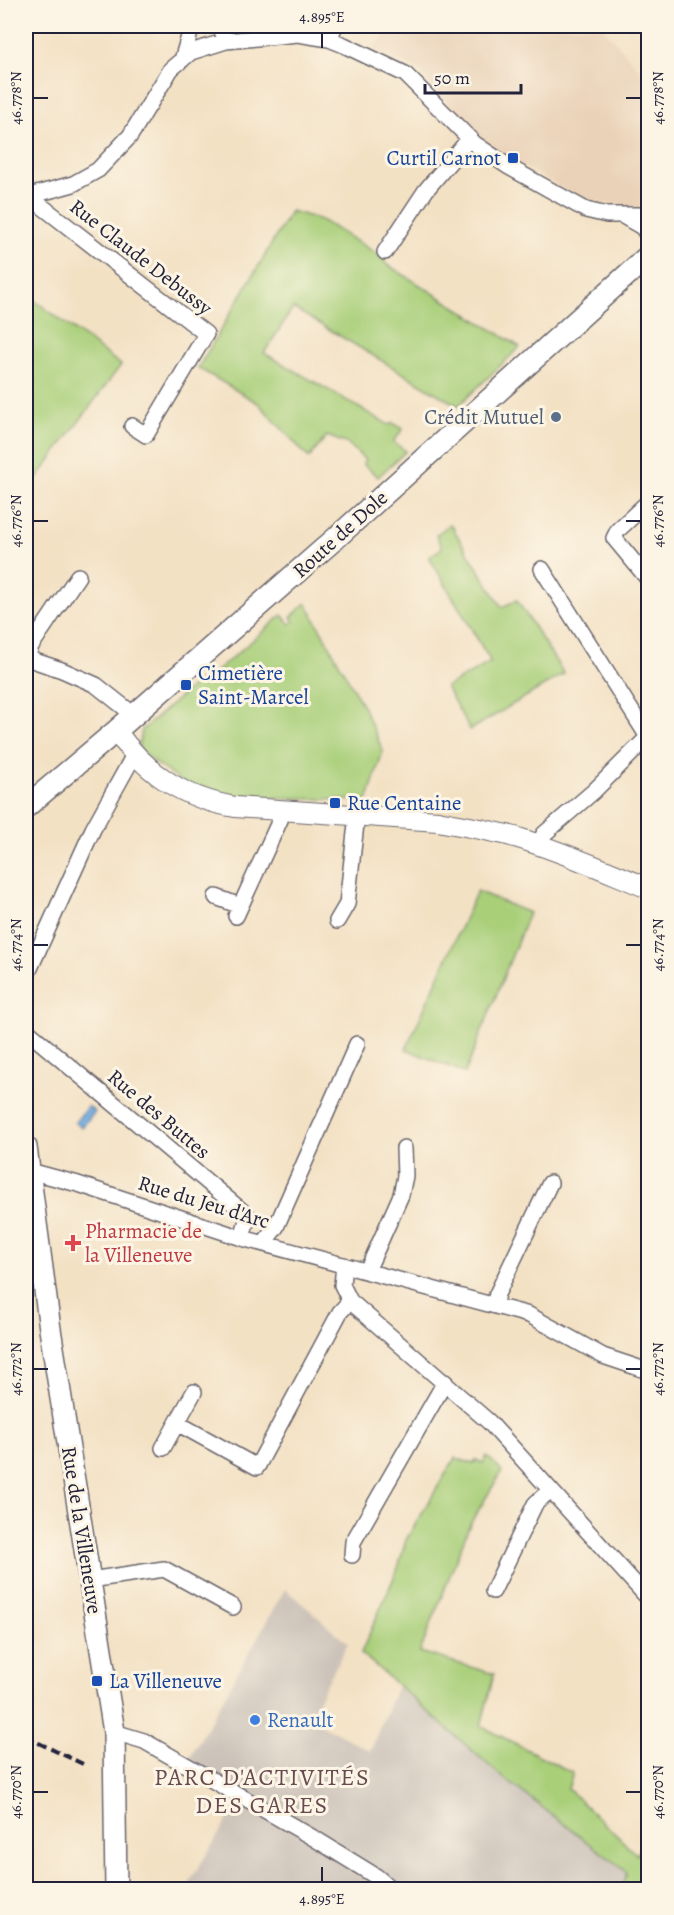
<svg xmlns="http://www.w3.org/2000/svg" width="674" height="1915" viewBox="0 0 674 1915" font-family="Alegreya,serif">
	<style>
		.built { fill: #ead2b8 }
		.industrial { fill: #ccc2b9 }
		.green { fill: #a9cf79; stroke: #66785a; stroke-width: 1.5 }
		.water { fill: #67a5d9; stroke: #44648a; stroke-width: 1.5 }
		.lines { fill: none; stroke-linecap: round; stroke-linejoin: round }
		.minor-casing { stroke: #6b656b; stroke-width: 18 }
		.tertiary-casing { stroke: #6b656b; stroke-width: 22 }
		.secondary-casing { stroke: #6b656b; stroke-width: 24 }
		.minor { stroke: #fff; stroke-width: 15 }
		.tertiary { stroke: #fff; stroke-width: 20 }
		.secondary { stroke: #fff; stroke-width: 21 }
		.rail { stroke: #22223b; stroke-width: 4; stroke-dasharray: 9 4.5; stroke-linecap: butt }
		.ticks { fill: none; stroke: #22223b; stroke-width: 2 }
		.transit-dot { fill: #1a4fb4; stroke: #fcf5e5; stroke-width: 2 }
		.service-dot { fill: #5c6f8a; stroke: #fcf5e5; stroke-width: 2 }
		.health-dot { fill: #e0444e; stroke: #fcf5e5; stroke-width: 2 }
		.shop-dot { fill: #3f7fe0; stroke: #fcf5e5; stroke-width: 2 }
		.labels { text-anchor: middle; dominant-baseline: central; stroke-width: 6; stroke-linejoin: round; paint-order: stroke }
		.transit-label { font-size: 21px; fill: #164399; stroke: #fcf5e5; text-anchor: start }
		.street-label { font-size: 21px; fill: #22223b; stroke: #fcf5e5 }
		.service-label { font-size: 21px; fill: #4e5e75; stroke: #fcf5e5; text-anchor: end }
		.health-label { font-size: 21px; fill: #be3a42; stroke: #fcf5e5; text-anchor: start }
		.shop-label { font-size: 21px; fill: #366cbe; stroke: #fcf5e5; text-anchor: start }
		.quarter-label { font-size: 24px; letter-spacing: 1.5px; fill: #674b50; stroke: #fcf5e5 }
		.neatline { fill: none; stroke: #22223b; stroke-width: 2 }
		.ticks-label { font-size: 15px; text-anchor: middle; fill: #22223b }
	</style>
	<rect width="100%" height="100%" fill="#fcf5e5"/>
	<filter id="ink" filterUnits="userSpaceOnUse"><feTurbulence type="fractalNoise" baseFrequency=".0167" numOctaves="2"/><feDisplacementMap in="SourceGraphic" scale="12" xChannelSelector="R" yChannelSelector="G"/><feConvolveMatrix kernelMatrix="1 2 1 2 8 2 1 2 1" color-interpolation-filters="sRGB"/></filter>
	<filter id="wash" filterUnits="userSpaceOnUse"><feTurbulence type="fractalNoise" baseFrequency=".008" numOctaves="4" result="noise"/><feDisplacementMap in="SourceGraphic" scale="24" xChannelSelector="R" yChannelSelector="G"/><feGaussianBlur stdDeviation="1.35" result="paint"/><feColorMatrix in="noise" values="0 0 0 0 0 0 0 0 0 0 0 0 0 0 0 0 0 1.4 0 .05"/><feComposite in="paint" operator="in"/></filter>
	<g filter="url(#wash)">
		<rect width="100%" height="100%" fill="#f3e1c4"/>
		<path class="built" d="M410,26H602L648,80V211L582,200L516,162L517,159L511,156L508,158L498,152L470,129L420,72L372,48L392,28Z"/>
		<path class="industrial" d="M285,1589L348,1643L309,1718L370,1751L397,1686L501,1776L628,1872L621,1890L196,1889L189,1883L239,1801L182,1771Z"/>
		<path class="green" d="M291,211L321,220L381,256L386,264L520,347L458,406L293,308L264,353L389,425L393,423L403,429L393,442L406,451L378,477L363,464L365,460L348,444L327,436L309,458L258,403L198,368Z
			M26,294L121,365L37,478L26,470Z
			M450,524L502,607L517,600L564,674L470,730L446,687L491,662L429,557L442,548L436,535Z
			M306,603L364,708L383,751L367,801L236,796C221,794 205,791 191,786C177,781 148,758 138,747L142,730L201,679L204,682L282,615L290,624L294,621L291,617Z
			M477,891L529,913L465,1073L406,1049Z
			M487,1456L502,1471L470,1524L420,1652L494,1674L481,1726L573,1773L568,1789L637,1855L648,1827V1872L642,1889H621L627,1872L501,1776L361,1653L398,1568L406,1540L455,1458L474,1464L476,1460L483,1463Z"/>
		<path class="water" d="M88,1106L95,1112L82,1127L75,1122Z"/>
	</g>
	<g filter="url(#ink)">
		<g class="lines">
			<g class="minor-casing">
				<path id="minor" d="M220,26L226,41
					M329,39L335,26
					M182,60L192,26
					M33,195L39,204L206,334L146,435L132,426
					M26,197L73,184L98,170L130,136L171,69L191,52L226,41L298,34L329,39L344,45L405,74L475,144L509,167L586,210L607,215H648
					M623,216L642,227L648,235
					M385,252L426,190L470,138
					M648,502L618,530L614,538L648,579
					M542,569L648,737
					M26,658L62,670L96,685L134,715
					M27,659L31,646L78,576
					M538,845L544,834L594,791L648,737
					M216,897L240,906
					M236,916L280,820L282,810
					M337,921L347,904L357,815
					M26,977L93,829L134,755
					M26,1030L248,1216L242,1238
					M26,1170L78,1184L242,1238L529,1315L603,1356L648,1371
					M264,1243L276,1227L357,1044
					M344,1265L342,1285L350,1301L489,1422L648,1598
					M367,1271L401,1195L405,1176L404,1148
					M494,1305L497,1294L550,1183
					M177,1423L257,1467L340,1312L350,1301
					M163,1448L194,1392
					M352,1555L353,1542L445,1382
					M90,1580L164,1569L233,1607
					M493,1591L535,1504L550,1490
					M114,1732L144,1741L317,1840L377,1877L392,1890"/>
			</g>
			<g class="tertiary-casing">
				<path id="tertiary" d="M116,731C147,774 183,798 235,807L438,821C464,826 490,830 515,837C561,851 604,870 648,888"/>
			</g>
			<g class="secondary-casing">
				<path id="secondary" d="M26,807L116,731L336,538L648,256
					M26,1147L50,1329L114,1732L116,1890"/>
			</g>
			<use href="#minor" class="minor"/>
			<use href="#tertiary" class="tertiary"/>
			<use href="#secondary" class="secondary"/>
			<path class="rail" d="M26,1737L85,1765"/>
		</g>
	</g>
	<path class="ticks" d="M322,33V48M33,98H48M626,98H641M33,521H48M626,521H641M33,945H48M626,945H641M33,1369H48M626,1369H641M33,1792H48M626,1792H641M322,1867V1882"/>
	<g class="transit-dot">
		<rect x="507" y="152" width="12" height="12" rx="3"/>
		<rect x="180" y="679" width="12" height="12" rx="3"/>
		<rect x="329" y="797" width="12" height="12" rx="3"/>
		<rect x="91" y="1675" width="12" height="12" rx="3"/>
	</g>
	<circle class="service-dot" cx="556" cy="417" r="6"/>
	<path class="health-dot" d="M70 1234h6v6h6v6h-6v6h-6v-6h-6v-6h6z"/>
	<circle class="shop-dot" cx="255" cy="1720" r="6"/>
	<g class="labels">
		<g class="transit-label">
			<text x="501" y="158" text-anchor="end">Curtil Carnot</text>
			<text x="198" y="673">Cimetière<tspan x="198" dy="24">Saint-Marcel</tspan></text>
			<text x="347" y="803">Rue Centaine</text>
			<text x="109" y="1681">La Villeneuve</text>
		</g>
		<g class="street-label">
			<text transform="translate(141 257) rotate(38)">Rue Claude Debussy</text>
			<text transform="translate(340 534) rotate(-42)">Route de Dole</text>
			<text transform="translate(159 1114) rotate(40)">Rue des Buttes</text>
			<text transform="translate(204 1202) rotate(17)">Rue du Jeu d'Arc</text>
			<text transform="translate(82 1530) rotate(81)">Rue de la Villeneuve</text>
		</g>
		<g class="service-label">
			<text x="544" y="417">Crédit Mutuel</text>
		</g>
		<g class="health-label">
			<text x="85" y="1231">Pharmacie de<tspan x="85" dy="24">la Villeneuve</tspan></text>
		</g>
		<g class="shop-label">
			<text x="267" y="1720">Renault</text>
		</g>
		<g class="quarter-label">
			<text x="262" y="1777">PARC D'ACTIVITÉS<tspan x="262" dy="28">DES GARES</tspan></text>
		</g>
	</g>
	<rect width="674" height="1915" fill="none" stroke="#fcf5e5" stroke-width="66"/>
	<path d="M425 84v9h96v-9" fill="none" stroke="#22223b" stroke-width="3"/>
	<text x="434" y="84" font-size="18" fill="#22223b" stroke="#fcf5e5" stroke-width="4.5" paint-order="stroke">50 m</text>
	<rect x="33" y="33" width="608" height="1849" class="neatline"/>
	<g class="ticks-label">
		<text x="322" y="22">4.895°E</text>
		<text transform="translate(16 98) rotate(-90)" y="5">46.778°N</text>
		<text transform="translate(658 98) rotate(-90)" y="5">46.778°N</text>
		<text transform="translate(16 521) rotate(-90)" y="5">46.776°N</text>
		<text transform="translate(658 521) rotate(-90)" y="5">46.776°N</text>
		<text transform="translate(16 945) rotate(-90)" y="5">46.774°N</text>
		<text transform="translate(658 945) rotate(-90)" y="5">46.774°N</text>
		<text transform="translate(16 1369) rotate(-90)" y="5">46.772°N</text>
		<text transform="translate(658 1369) rotate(-90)" y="5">46.772°N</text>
		<text transform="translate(16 1792) rotate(-90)" y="5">46.770°N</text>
		<text transform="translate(658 1792) rotate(-90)" y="5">46.770°N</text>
		<text x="322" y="1904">4.895°E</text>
	</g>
</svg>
